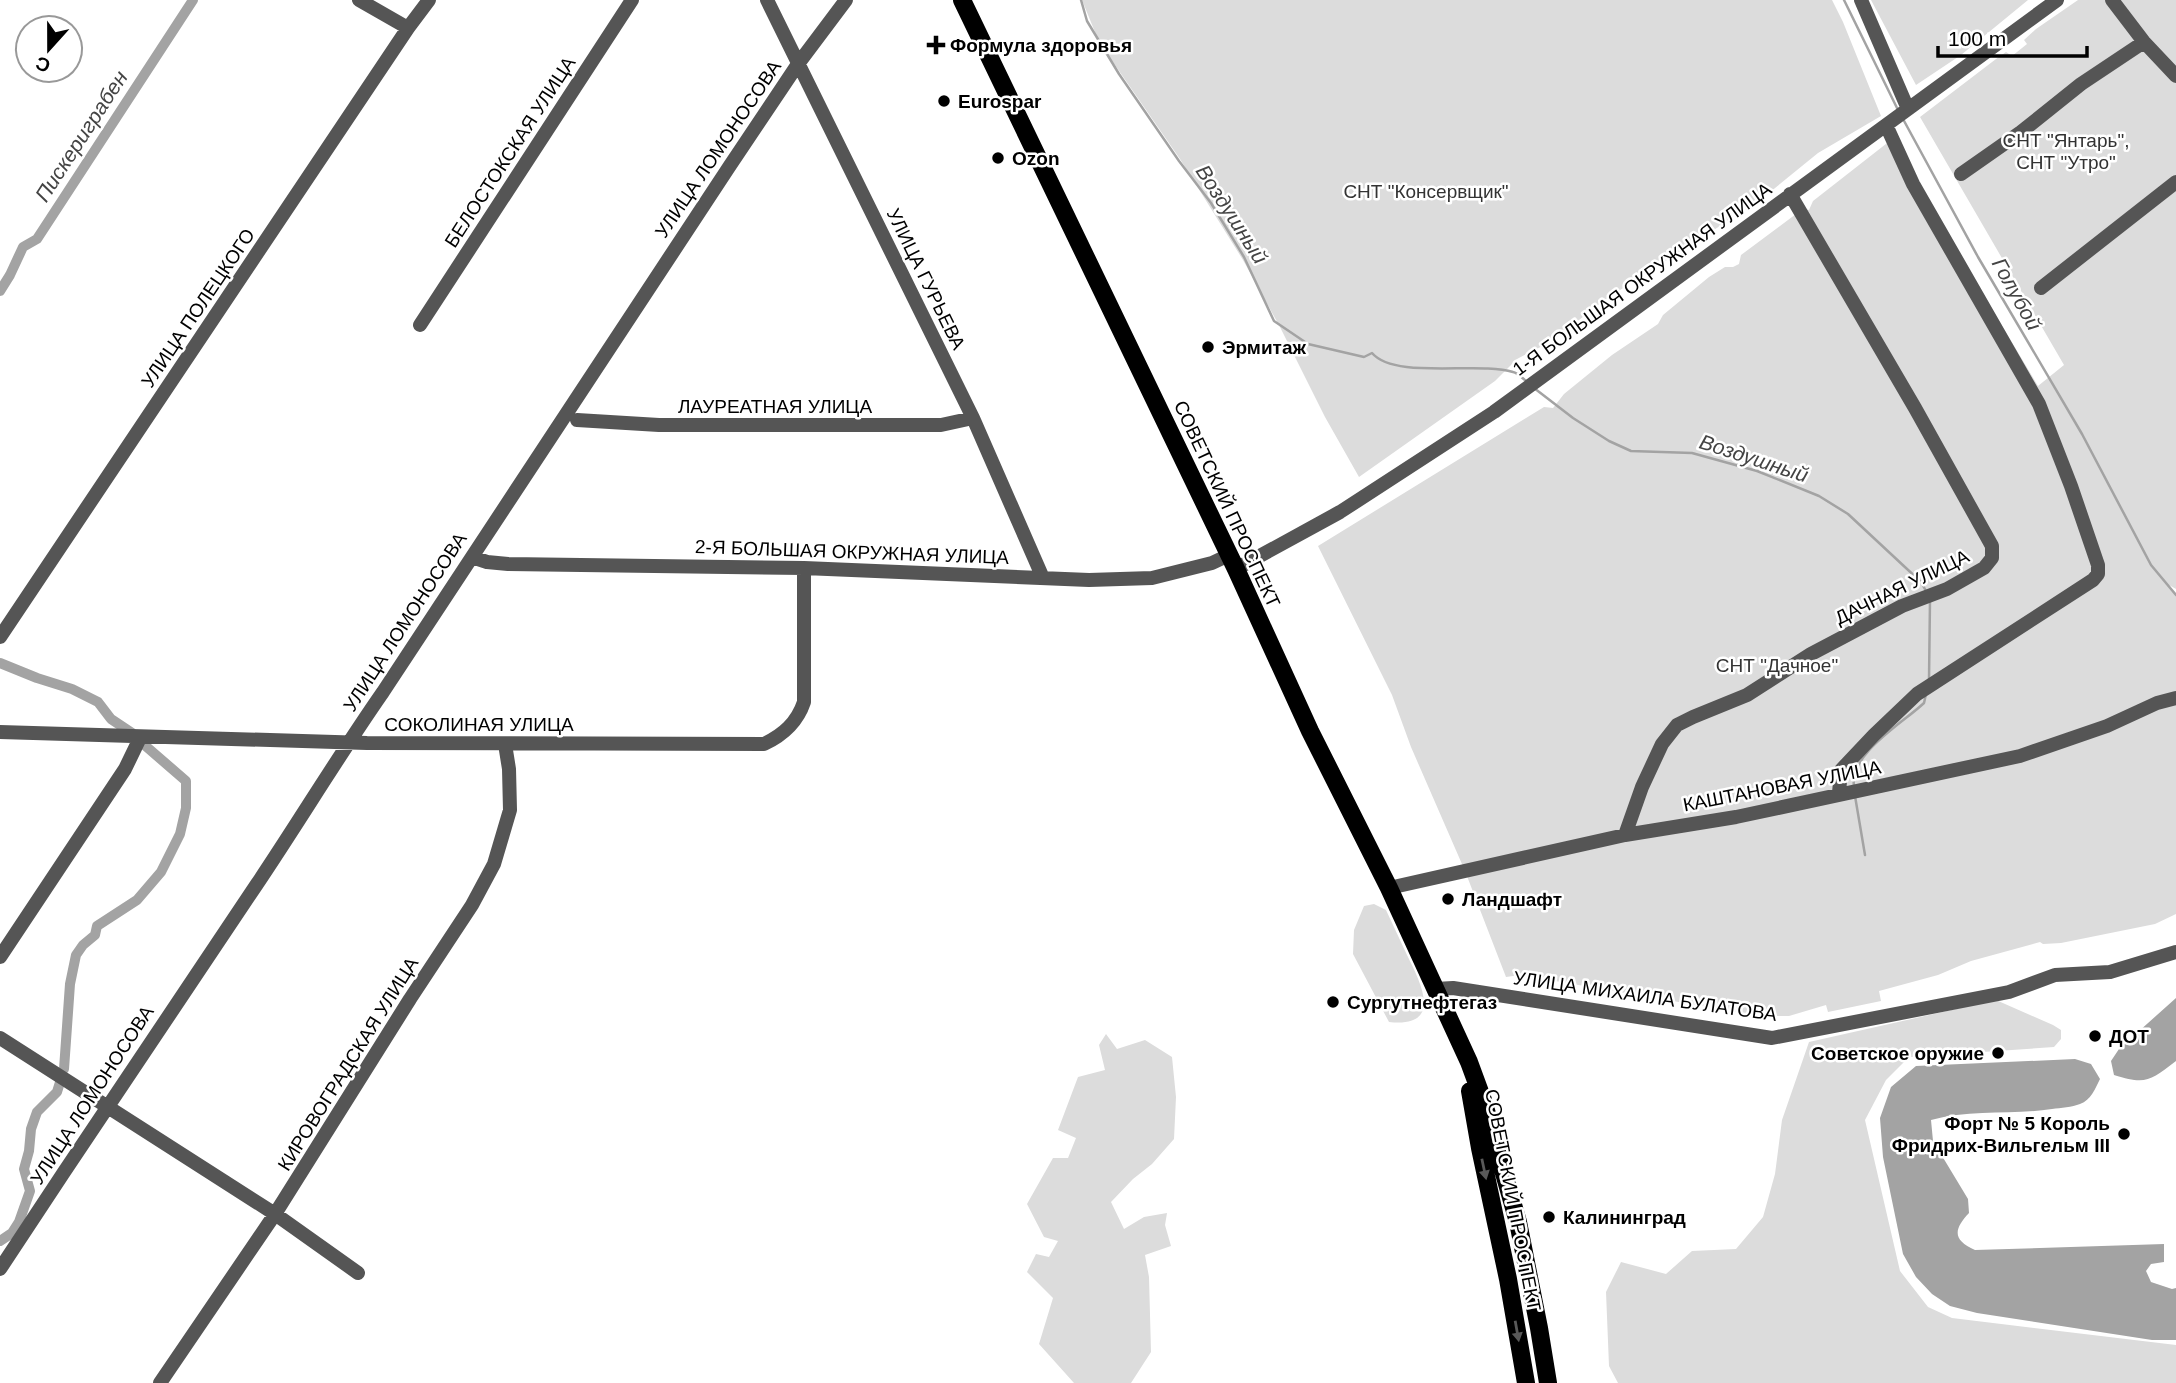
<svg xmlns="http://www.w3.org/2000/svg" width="2176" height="1383" viewBox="0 0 2176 1383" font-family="Arial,sans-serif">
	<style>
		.green { fill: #dcdcdc }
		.water { fill: #a3a3a3 }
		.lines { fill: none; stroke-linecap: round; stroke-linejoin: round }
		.stream { stroke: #a3a3a3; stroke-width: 2.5 }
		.canal { stroke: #a3a3a3; stroke-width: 10 }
		.minor { stroke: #555; stroke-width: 14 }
		.major { stroke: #000; stroke-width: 18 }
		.oneway { fill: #595959 }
		.poi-dot { fill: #000; stroke: #fff; stroke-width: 2.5 }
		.labels { text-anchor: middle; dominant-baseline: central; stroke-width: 5; stroke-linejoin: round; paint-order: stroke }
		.poi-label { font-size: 19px; font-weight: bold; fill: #000; stroke: #fff; text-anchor: start }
		.park-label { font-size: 19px; fill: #333; stroke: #fff }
		.street-label { font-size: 19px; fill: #000; stroke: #fff }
		.water-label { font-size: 21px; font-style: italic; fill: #444; stroke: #fff }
	</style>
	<rect width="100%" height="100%" fill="#fff"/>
	<path class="green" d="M1082,0H1832L1843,22L1881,116L1818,153L1759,201L1606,299L1552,341L1517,359L1495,381L1359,477L1325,417L1280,327L1243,260L1180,159L1099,42Z
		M1871,0H2028L1961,55L1916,85Z
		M2078,0H2176V589L2169,585L2176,595V914L2155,924L2061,943L2043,944L2040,942L1971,961L1938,975L1879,991L1881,1001L1828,1012L1826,1005L1789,1016H1761L1520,975L1506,977L1465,871L1411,747L1392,695L1318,546L1544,407L1553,408L1564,394L1612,355L1658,324L1663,315L1709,277L1725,267H1733L1739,264L1741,255L1800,211L1805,209L1809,210L1813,201L1891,140L2038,386L2064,365L1920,117L1996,59L2006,52L2012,56L2027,44L2024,40L2036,29Z
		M1374,904L1386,910C1393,925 1400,940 1407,955C1421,983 1444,1028 1389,1022L1353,954L1354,930L1364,906Z
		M1996,1000L2053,1025L2061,1030V1039L2054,1047L1909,1057L1886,1080L1865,1120L1900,1271L1928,1307L1952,1318L2176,1345V1383H1618L1609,1366L1606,1292L1621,1262L1666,1274L1692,1251L1736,1249L1763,1217L1775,1174L1782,1120L1809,1042Z
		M1106,1034L1117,1049L1145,1040L1172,1057L1176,1097L1174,1139L1152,1164L1133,1179L1111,1202L1124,1229L1144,1217L1167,1213L1165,1225L1171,1246L1145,1255L1149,1277L1151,1352L1131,1383H1074L1039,1344L1053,1298L1027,1272L1036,1254L1049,1257L1058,1241L1044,1237L1027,1204L1053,1158H1068L1076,1138L1058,1130L1078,1077L1105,1070L1099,1045Z"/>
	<path class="water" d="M2176,998V1061C2150,1081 2146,1085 2114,1075L2111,1061L2119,1049Z
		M2075,1059L2091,1064L2100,1079C2095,1089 2091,1100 2080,1104C2072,1107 2061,1108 2052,1109C2012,1115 1971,1109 1931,1120L1933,1141L1968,1199L1969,1213C1953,1230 1953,1240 1975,1250L2164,1244V1262L2151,1264L2146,1271L2151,1282L2172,1289L2176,1288V1340H2152L1977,1313L1950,1306L1932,1294L1916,1277L1903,1254L1883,1157L1880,1118L1891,1087L1916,1066Z"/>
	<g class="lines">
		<path class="stream" d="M1081,0L1087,21L1119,74L1179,161L1211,203L1244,257L1274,321L1308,344L1364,357L1372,353C1395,380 1479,361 1513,372C1518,373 1522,378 1526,381
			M1844,0L1898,110
			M1903,119L1978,257L2082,434L2151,565L2176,595
			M1534,388L1573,418L1609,441L1631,451L1692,453L1757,471L1819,496L1848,514L1921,582L1926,591
			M1929,680L1930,600
			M1854,786C1849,754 1903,723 1924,703L1926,694
			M1855,796L1865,855"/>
		<path class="canal" d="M0,291L10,275L23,247L37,239L193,0
			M0,663L37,678L72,689L98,702L111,719L132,733
			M64,1069L70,984L76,955L83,945L95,935L97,926L137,900L161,872L180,834L186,808V781L141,742
			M0,1241L12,1233L19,1222L30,1191L24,1169L29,1151L31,1129L37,1112L57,1092L61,1079"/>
		<path class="minor" d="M359,0L408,28
			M767,0L973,418L1043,578
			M1861,0L1908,109
			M2112,0L2144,42L2176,76
			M1961,174L2021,132L2081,84L2144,42
			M2041,288L2176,182
			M420,325L632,0
			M577,420L659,425H941L973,418
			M472,557L487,562L508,564L804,568L1089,580L1152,578L1212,563L1229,555
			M1236,569L1340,512L1494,412L2057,0
			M0,637L408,28L429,0
			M0,732L367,743L764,744C783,735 797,723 804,702V568
			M1839,793L1841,770L1874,735L1917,694L2093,580L2098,574V565L2071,486L2039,404L1913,184L1886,125
			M1625,835L1642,787L1662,744L1677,725L1693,717L1747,695L1811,654L1902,606L1947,589L1984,568L1992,558V546L1915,408L1790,194
			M1389,888L1625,835L1736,817L2020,756L2107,726L2157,703L2176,698
			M0,957L125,769L140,738
			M1436,989L1453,988L1772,1038L2009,992L2055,975L2110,972L2176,952
			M0,1038L275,1214L358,1273
			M0,1269C85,1140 171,1011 257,884C300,820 339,755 383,692L729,167L798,64L846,0
			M160,1383L275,1214L410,999L472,905L494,864L510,810L509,769L505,744"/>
		<path class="major" d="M962,0L1236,569L1310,731L1389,888L1469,1062L1483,1100L1518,1222L1539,1328L1548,1383
			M1470,1091L1480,1148L1508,1279L1526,1383"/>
	</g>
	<defs><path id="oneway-solid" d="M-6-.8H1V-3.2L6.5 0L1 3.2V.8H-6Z" transform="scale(1.75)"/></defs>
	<g class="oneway">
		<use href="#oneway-solid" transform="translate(1484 1169) rotate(78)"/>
		<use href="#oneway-solid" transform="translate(1517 1331) rotate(80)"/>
	</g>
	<g class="poi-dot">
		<path d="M932.5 34.5h7v7h7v7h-7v7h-7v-7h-7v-7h7z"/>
		<circle cx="944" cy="101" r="7"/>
		<circle cx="998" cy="158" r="7"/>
		<circle cx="1208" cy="347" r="7"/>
		<circle cx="1448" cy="899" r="7"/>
		<circle cx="1333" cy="1002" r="7"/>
		<circle cx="2095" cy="1036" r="7"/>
		<circle cx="1998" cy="1053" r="7"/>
		<circle cx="2124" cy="1134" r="7"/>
		<circle cx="1549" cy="1217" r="7"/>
	</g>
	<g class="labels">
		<g class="poi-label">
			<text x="950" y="45">Формула здоровья</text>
			<text x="958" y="101">Eurospar</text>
			<text x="1012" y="158">Ozon</text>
			<text x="1222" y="347">Эрмитаж</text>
			<text x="1462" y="899">Ландшафт</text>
			<text x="1347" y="1002">Сургутнефтегаз</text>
			<text x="2109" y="1036">ДОТ</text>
			<text x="1984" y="1053" text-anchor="end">Советское оружие</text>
			<text x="2110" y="1123" text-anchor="end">Форт № 5 Король<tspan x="2110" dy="22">Фридрих-Вильгельм III</tspan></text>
			<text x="1563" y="1217">Калининград</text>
		</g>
		<g class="park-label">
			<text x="2066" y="140">СНТ "Янтарь",<tspan x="2066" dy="22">СНТ "Утро"</tspan></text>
			<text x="1426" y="191">СНТ "Консервщик"</text>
			<text x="1777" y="665">СНТ "Дачное"</text>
		</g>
		<g class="street-label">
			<text transform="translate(718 149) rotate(-56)">УЛИЦА ЛОМОНОСОВА</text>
			<text transform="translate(510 152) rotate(-57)">БЕЛОСТОКСКАЯ УЛИЦА</text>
			<text transform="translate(926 279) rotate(64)">УЛИЦА ГУРЬЕВА</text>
			<text transform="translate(1642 279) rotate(-36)">1-Я БОЛЬШАЯ ОКРУЖНАЯ УЛИЦА</text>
			<text transform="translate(198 308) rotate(-56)">УЛИЦА ПОЛЕЦКОГО</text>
			<text x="775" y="406">ЛАУРЕАТНАЯ УЛИЦА</text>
			<text transform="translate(1227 504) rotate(65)">СОВЕТСКИЙ ПРОСПЕКТ</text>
			<text transform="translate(852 552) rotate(2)">2-Я БОЛЬШАЯ ОКРУЖНАЯ УЛИЦА</text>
			<text transform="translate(1902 587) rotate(-26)">ДАЧНАЯ УЛИЦА</text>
			<text transform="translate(405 622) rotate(-57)">УЛИЦА ЛОМОНОСОВА</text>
			<text x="479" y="724">СОКОЛИНАЯ УЛИЦА</text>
			<text transform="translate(1782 786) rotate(-11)">КАШТАНОВАЯ УЛИЦА</text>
			<text transform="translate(1645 996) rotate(8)">УЛИЦА МИХАИЛА БУЛАТОВА</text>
			<text transform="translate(348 1064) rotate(-58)">КИРОВОГРАДСКАЯ УЛИЦА</text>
			<text transform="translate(92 1095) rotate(-57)">УЛИЦА ЛОМОНОСОВА</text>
			<text transform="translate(1513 1200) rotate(79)">СОВЕТСКИЙ ПРОСПЕКТ</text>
		</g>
		<g class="water-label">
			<text transform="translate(81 136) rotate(-57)">Пискериграбен</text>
			<text transform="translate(1232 214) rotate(57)">Воздушный</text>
			<text transform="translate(2017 294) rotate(61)">Голубой</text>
			<text transform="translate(1754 458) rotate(18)">Воздушный</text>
		</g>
	</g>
	<g transform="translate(49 49) rotate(201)"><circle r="33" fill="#ffffff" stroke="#999999" stroke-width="2"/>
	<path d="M0-5L12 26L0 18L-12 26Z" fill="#000000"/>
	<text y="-10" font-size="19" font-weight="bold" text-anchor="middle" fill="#000000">С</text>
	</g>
	<path d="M1938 46v10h149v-10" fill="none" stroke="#000000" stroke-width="3.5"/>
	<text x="1948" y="46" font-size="21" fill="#000000" stroke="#ffffff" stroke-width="5" paint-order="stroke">100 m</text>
</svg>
